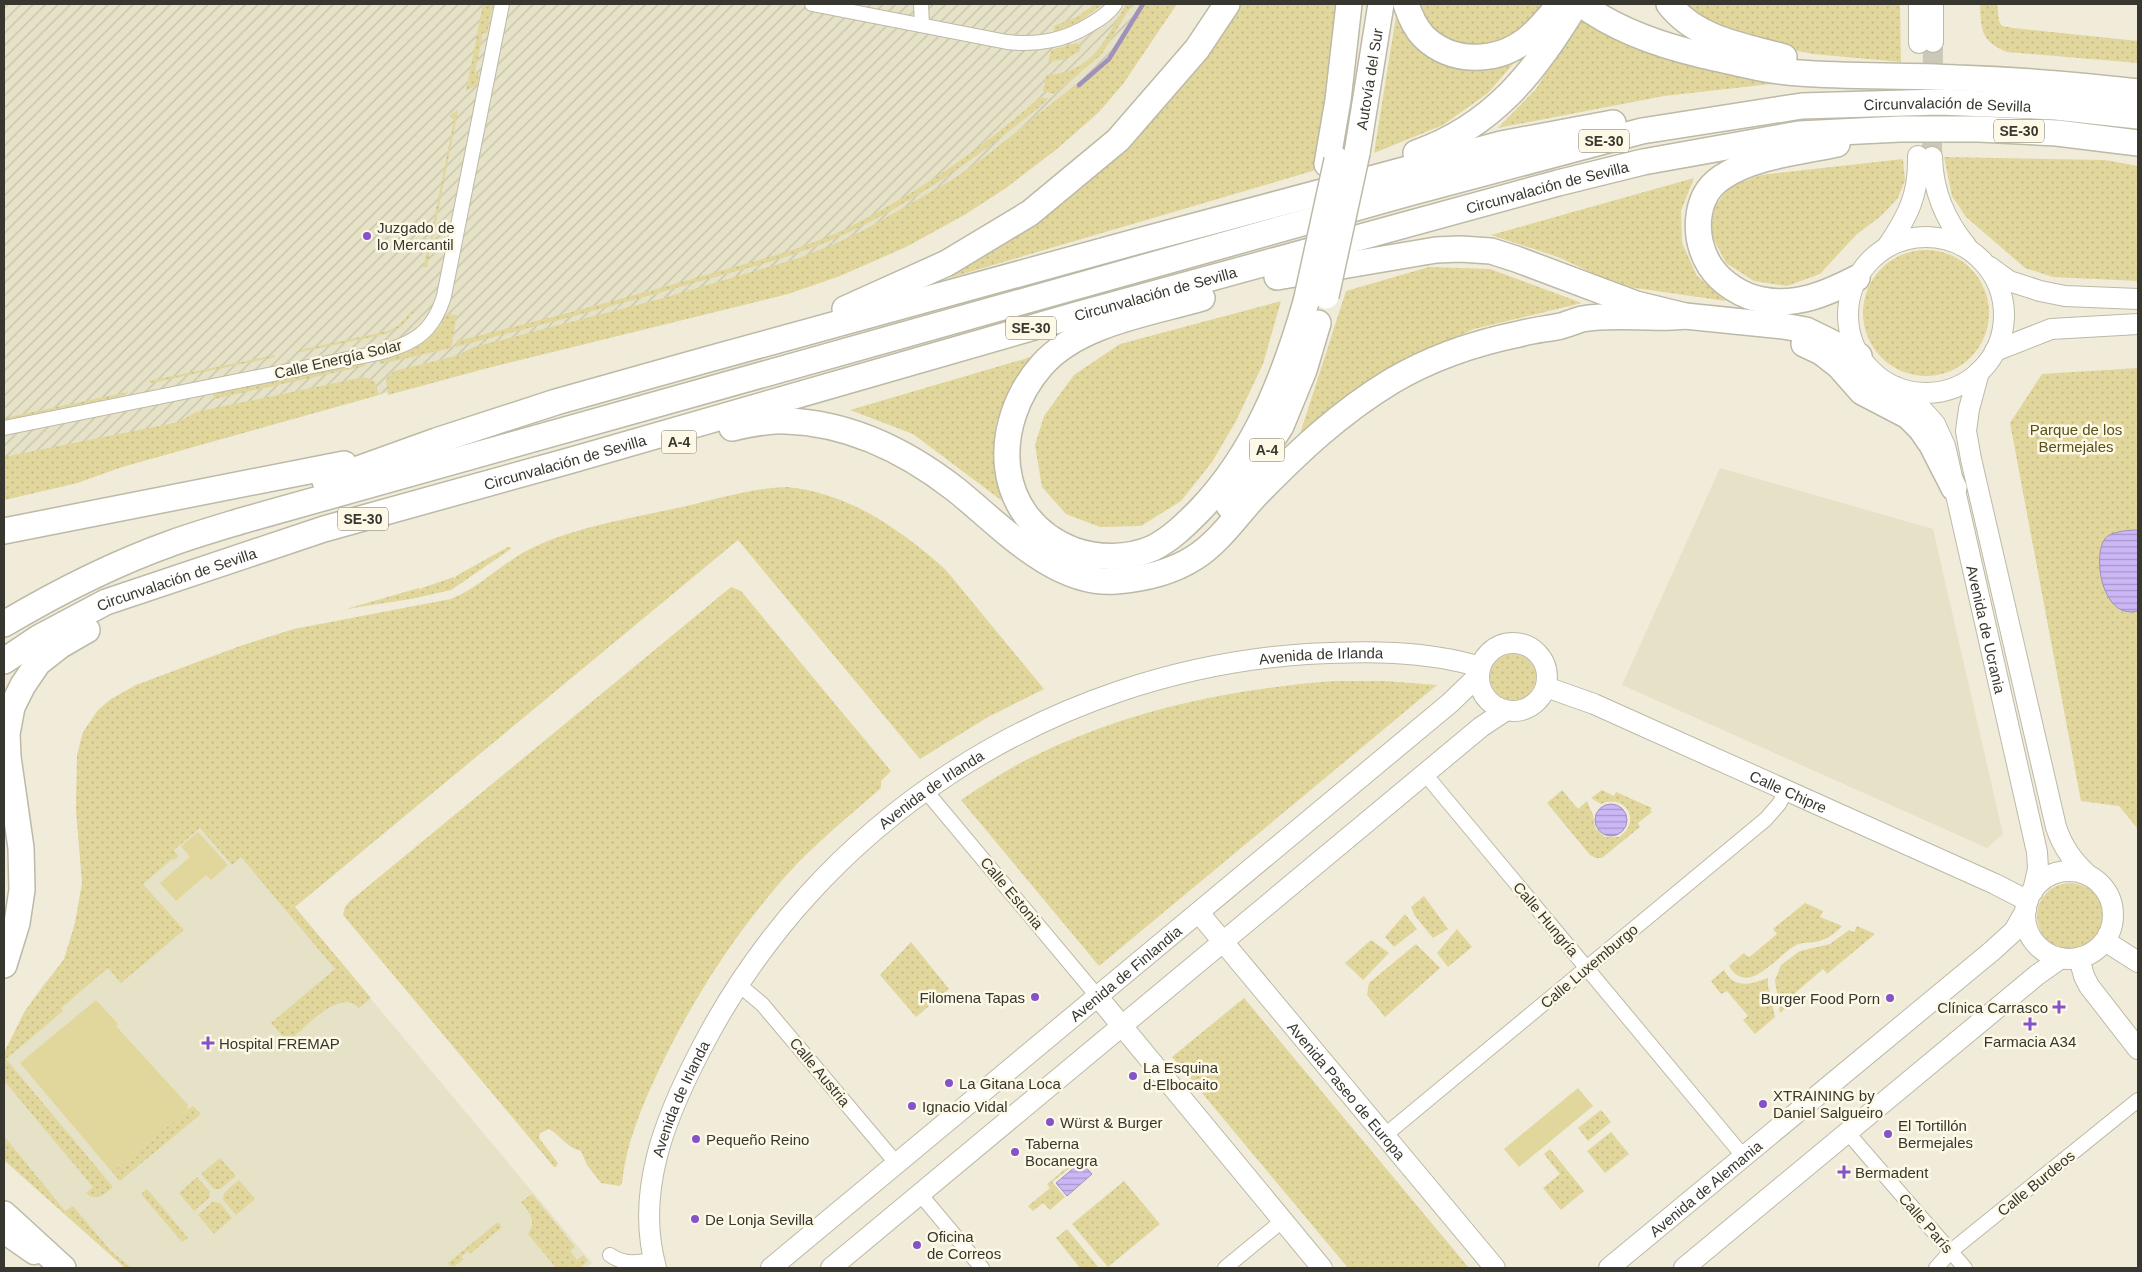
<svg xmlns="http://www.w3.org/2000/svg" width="2142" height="1272" viewBox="0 0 2142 1272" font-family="Helvetica,sans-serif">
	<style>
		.built { fill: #e6e2c7 }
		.industrial { fill: url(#industrial-furrows) }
		.green { fill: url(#green-dots) }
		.pitch { fill: #e1d69c }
		.water { fill: url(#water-rules); stroke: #a091ba }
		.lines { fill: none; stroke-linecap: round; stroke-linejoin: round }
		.stream { stroke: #a091ba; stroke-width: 4.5 }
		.secondary-tunnel { stroke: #cbc8b7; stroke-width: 20; stroke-dasharray: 20 10; stroke-linecap: butt }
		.street-casing { stroke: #bcb9a6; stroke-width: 16 }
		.secondary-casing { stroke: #bcb9a6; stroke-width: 22 }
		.primary-casing { stroke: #bcb9a6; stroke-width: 25 }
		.highway-casing { stroke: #bcb9a6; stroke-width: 28 }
		.street { stroke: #fff; stroke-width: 14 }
		.secondary { stroke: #fff; stroke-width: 20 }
		.primary { stroke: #fff; stroke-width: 22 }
		.highway { stroke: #fff; stroke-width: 25 }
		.highway-bridge-casing { stroke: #bcb9a6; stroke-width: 28; stroke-linecap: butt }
		.highway-bridge { stroke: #fff; stroke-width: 25 }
		.poi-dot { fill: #8552ca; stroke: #fdf9e6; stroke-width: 2 }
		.labels { text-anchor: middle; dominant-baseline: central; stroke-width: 5; stroke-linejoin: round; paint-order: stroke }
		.shield { fill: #fdf9e6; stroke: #737166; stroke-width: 1 }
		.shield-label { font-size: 14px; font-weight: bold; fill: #38372f }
		.street-label { font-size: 15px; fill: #38372f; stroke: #fdf9e6 }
		.poi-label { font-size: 15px; fill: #38372f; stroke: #fdf9e6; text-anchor: start }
		.park-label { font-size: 15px; fill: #59501b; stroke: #fdf9e6 }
	</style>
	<defs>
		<pattern id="industrial-furrows" width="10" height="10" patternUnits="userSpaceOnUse" patternTransform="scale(1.25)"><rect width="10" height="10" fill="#e6e2c7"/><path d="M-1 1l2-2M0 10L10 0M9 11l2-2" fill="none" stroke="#c6c2ab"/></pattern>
		<pattern id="green-dots" width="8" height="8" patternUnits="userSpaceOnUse" patternTransform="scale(1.25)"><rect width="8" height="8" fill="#e1d69c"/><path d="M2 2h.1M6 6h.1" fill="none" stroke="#c2b887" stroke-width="1.8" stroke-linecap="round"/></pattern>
		<pattern id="water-rules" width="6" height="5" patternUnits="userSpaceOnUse" patternTransform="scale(1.25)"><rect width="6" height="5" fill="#ccb7f6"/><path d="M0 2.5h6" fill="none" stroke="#a796c8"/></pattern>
	</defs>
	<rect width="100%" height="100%" fill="#f0ecd9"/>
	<path class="built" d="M1720,468L1933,529L2003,834L1987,848L1622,685Z
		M206,799L294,907L592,1263L586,1268H125L4,1160V1053L25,1011L43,985Z"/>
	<path class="industrial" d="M4,4H1152L1086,119L992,194L470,370L246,431L122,467L77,483L4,500Z"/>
	<path class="green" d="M483,4H493L487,34L483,33L475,73L479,74L477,85L466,91Z
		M1095,4H1103L1078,23L1054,32V26L1077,17Z
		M1126,4H1132L1102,54L1055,94L1043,91L1046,75C1092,74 1106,38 1126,4Z
		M1145,4H1177L1123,84L1099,112L1057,149L1006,188L966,214L906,247L840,276L788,294L484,369L388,395L386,379L394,371L456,356L474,347L660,299L799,258L832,245L866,229L955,178L986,156L1076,84L1079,87L1104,67L1113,57Z
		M1238,4H1336L1316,170L949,278L1059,205L1164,108Z
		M1398,4H1553L1526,49L1488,93L1443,125L1374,153Z
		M1682,4H1900L1901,62L1813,54L1742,40L1697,21Z
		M1980,4H1997L1999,21L2002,26L2013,28L2138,41V63L2007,52C1981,42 1981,29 1980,4Z
		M1581,17L1789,82L1664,96L1498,128L1536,89Z
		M1076,43L1081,45L1080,51L1066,59L1048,62L1051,50Z
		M1040,97L1049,99C986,151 920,200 845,234C801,255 754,266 708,279C625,303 540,325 456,347L457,341C542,320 626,298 710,274C754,261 801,250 843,230C915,195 980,150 1040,97Z
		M458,110L427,267H423L429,245L454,120L449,116Z
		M1944,157L2105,160L2138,166V281L2053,277L2025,268L1966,217L1952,196Z
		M1903,159L1905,180L1898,198L1881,216L1856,235L1820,274L1787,286L1754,281L1726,263L1711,234L1714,208L1729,187L1761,175Z
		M1694,178L1681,211L1682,243L1697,276L1726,301L1621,286L1558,257L1491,235Z
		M1863 313a63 63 0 1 1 126 0a63 63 0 1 1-126 0Z
		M1429,267L1490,269L1582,303L1474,329L1403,361L1345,398L1298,440L1346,291Z
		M1281,301L1263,364L1236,421L1212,462L1181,501L1141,526L1100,527L1066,514L1042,487L1035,445L1044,416L1074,375L1120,344Z
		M412,311L414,312L402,326L386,334L300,352H299L300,350L388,331L399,325Z
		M447,314L457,315L451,348L380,364L379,360C410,354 432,343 447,314Z
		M275,355V357L151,383L148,381Z
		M1031,357L1010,386L996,423L993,457L1001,500L913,434L850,410Z
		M365,363V366L214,399L213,394Z
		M2138,368V829L2119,806L2081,801L2010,423L2042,374Z
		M364,377L375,382L379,395L122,467L77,483L4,500V457L179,422L196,412Z
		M128,392L126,395L4,420V418Z
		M787,487C849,493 900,529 945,569L1044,689L988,717L920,759L738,540L295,907L371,998L359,1008C339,987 304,1029 288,1042L271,1023L335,969L241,857L232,865L200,828L174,850L178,856L174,860L172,859L143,884L184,930L121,983L108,968L61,1008L63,1011L6,1059L113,1187C104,1195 97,1202 86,1193L93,1187L6,1083L4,1085V1053L25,1011L64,959L75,923L82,883L76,810L77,755L83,732L98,710L111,699L136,685L240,646L294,629L451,599C481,587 503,562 532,548C578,526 632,518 682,507C717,499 752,488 787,487Z
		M508,547L512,548L451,590L411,599L346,609L419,588L420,590L422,588L454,577L455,579L456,576Z
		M731,587L741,591L891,771L881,781V788C848,817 813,845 784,878C733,936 691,1002 658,1072C641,1108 626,1144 622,1183L620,1186L601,1183L587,1165L581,1151C567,1148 561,1136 549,1129L540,1133L539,1138L558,1163L556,1167H554L343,915L345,907L349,902Z
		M1490 677a23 23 0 1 1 46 0a23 23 0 1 1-46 0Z
		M1335,681H1385L1437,685L1099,966L961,800C982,786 1003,772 1026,760C1123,711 1227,689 1335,681Z
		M1562,790L1578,809L1587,801L1593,815L1595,828L1605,837H1619C1642,822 1626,793 1601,804L1591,798L1602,790L1614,796L1616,792L1652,808L1650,810L1652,812L1638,823L1640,827L1602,858H1596L1590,855L1547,803Z
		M2037 916a33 33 0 1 1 66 0a33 33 0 1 1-66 0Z
		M1424,896L1448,929L1433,938L1415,916L1411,907Z
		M1805,903L1823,911L1820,917L1842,926C1835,934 1826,940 1815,942C1808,943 1803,942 1796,945C1777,955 1748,998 1729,966L1744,953L1748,957L1752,955L1777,934L1773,929Z
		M1405,914L1417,929L1394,947L1385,937Z
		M1857,926L1875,934L1827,974L1823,969L1795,993L1799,997L1780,1013L1775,980L1781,965L1800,951L1830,944L1849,930L1854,932Z
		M1457,929L1472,947L1448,967L1437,953Z
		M1371,940L1389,953L1363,980L1345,963Z
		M911,942L949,989L916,1017L880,975Z
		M1416,944L1440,968L1385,1017L1367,995L1369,983Z
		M1724,970C1735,990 1751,984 1768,978V986L1775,1017L1755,1034L1743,1020L1748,1016L1727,991L1721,994L1711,981Z
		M1244,998L1469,1268H1348L1172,1057Z
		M193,1106L201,1114L120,1181L112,1172Z
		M1601,1110L1611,1122L1588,1141L1578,1128Z
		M1611,1132L1629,1154L1605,1173L1587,1151Z
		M4,1136L65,1211L73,1206L110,1250L131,1268H125L4,1160Z
		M1550,1149L1584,1191L1561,1210L1543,1188L1560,1174L1544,1154Z
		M1082,1155L1076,1163L1052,1182L1065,1197L1050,1210L1043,1203L1033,1211L1028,1206L1050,1188L1047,1184Z
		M220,1158L236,1176L220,1189H214L201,1174Z
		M197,1177L210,1192L209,1198L194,1211L179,1193Z
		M239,1180L255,1199L236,1215L223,1200L224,1193Z
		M1124,1181L1160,1224L1108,1267L1072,1224Z
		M147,1189L188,1238L182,1242L141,1194Z
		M532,1194L575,1247L570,1251L577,1260L583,1255L588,1261L580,1268H556L528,1234C537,1221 530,1213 521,1202Z
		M212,1202L220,1203L232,1218L214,1234L198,1215Z
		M498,1222L502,1227L470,1254L468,1251L461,1257L464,1259L455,1266H450L448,1263Z
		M1067,1229L1099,1268H1080L1056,1238Z"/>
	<path class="pitch" d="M198,832L228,865L211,880L206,875L176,901L160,883L190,857L181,846Z
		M96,1000L118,1024L116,1026L188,1105L187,1107L189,1109L112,1172L20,1063Z
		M1578,1088L1593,1106L1519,1167L1504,1149Z"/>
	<path class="water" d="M2138,530V611C2099,621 2091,546 2108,536C2115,531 2130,530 2138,530Z
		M1595 820a16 16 0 1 1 32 0a16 16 0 1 1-32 0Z
		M1081,1162L1092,1174L1067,1196L1056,1183Z"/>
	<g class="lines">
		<path class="stream" d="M1079,85L1109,59L1143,4"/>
		<path class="secondary-tunnel" d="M1932,157L1933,42"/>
		<g class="street-casing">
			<path id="street" d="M812,4L1007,42C1038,45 1064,41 1091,24C1100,19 1109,13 1115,4
				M921,4L922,25
				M4,428L378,353C413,344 433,333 444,296L502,4
				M1425,774L1744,1157
				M925,790L1098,997
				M738,984L762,1004L897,1164
				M1848,1133L1965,1268
				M1384,1136L1766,819L1779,804L1787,789
				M920,1194L982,1268
				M610,1255C624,1265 638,1263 654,1259
				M1225,1268L1282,1221
				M1936,1268L1951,1251L2138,1100"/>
		</g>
		<g class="secondary-casing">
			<g id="secondary">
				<path d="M1919,4V43"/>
				<path d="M1933,42V4"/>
				<path d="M1932,157C1933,192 1945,220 1967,247"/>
				<circle cx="1926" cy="315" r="78"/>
				<path d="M1887,247C1908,216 1919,195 1918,156"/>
				<path d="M1990,267L2009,281L2040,291L2065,296L2138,299"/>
				<path d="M1995,351L2051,329L2138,324"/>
				<path d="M1979,372L1969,409L1966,431L1971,459L2056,827C2063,848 2073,861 2088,875"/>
				<path id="s1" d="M1896,387L1918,405L1935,424L1945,446L2037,852L2038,869L2033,891"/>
				<circle cx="1513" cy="677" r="34"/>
				<path id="s2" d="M1546,687L1594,704L1995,884L2028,901"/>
				<circle cx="2069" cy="915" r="44"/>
				<path id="s3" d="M1199,913L1495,1268"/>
				<path d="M2105,941L2138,962"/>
				<path d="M2079,958L2084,976L2089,986L2138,1049"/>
				<path d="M1098,997L1322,1268"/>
				<path id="s4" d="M656,1268C635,1192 665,1118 700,1051C817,822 1050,671 1307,654C1364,651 1425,650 1480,667"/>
				<path id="s5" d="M771,1268L1450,703L1479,675"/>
				<path d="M831,1268L1481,727L1505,711"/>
				<path id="s6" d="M1609,1268L1992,951L2014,931L2026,910"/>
				<path d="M1684,1268L2037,975L2061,958"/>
			</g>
		</g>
		<g class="primary-casing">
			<path id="primary" d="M4,1232L34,1253"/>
		</g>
		<g class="highway-casing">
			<g id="highway">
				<path d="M1406,4C1410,16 1415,28 1424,37C1452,64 1496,63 1526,40C1539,30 1549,17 1560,4"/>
				<path d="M1581,4C1616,30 1659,45 1702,55C1733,62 1766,71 1799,73C1851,77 1904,75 1957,78C2018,80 2078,85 2138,92"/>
				<path d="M1669,4C1696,39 1743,46 1784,57"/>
				<path d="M1837,144C1800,152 1752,156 1721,178C1693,197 1693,239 1710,266C1721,283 1743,297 1763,300C1796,307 1828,293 1857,278"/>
				<path id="s7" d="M1357,153L1381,4"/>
				<path d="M1416,153C1493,126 1535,72 1576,4"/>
				<path d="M1327,164L1338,100L1349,4"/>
				<path d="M1277,277L1436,250L1460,249L1491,251L1516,259L1636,304L1685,316L1783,326L1806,330L1859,356"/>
				<path d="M1202,298C1151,313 1079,323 1042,365C990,424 992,518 1073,550C1098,559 1128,559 1153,548C1171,539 1185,525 1199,511C1255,453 1284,378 1306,302"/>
				<path d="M845,309L947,263L1030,213L1118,140L1197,49L1227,4"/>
				<path d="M1804,344L1821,352L1839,366L1862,392L1908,416L1921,429L1932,445L1954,488"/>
				<path d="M732,428C749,424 769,420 786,421C848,423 906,451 955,489C999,524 1054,586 1116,581C1142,579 1172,572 1194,558C1218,543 1236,517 1255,496C1298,452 1339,413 1392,381C1431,358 1475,343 1519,334C1533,330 1547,329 1561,326C1568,324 1575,321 1582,319C1616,313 1651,320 1685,316"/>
				<path d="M325,481L436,441L556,402L709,359L1135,242L1501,144L1613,123"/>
				<path d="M1229,506L1281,426L1304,370L1318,323"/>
				<path d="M4,531L344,464"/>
				<path id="s8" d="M4,624C58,592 113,564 172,543C194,535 218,528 241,521L1409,193L1642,131L1802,106L1940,102L2056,107L2138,116"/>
				<path id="s9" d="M4,661L40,637L106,602L324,529L572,460L1076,315L1558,183L1643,162L1799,134L1900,129H1979L2057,133L2138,143"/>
				<path d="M4,965L17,923L22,890L21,848L8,757L7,734L12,707L23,685L38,663L61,645L87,630"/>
				<path d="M4,1214L63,1268"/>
			</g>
		</g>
		<use href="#street" class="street"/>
		<use href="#secondary" class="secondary"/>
		<use href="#primary" class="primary"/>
		<use href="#highway" class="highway"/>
		<g class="highway-bridge-casing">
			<path id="highway-bridge" d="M1326,296L1357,153
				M1306,302L1337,160"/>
		</g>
		<use href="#highway-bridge" class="highway-bridge"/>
	</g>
	<g class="poi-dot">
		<circle cx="367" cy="236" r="5"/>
		<circle cx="1035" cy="997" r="5"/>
		<circle cx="1890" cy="998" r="5"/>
		<path d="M2056.5 999.5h5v5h5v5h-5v5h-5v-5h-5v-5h5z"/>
		<path d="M2027.5 1016.5h5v5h5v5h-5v5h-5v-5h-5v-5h5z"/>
		<path d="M205.5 1035.5h5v5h5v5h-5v5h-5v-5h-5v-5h5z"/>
		<circle cx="1133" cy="1076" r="5"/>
		<circle cx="949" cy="1083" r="5"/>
		<circle cx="1763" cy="1104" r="5"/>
		<circle cx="912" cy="1106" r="5"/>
		<circle cx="1050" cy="1122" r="5"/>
		<circle cx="1888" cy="1134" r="5"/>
		<circle cx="696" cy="1139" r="5"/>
		<circle cx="1015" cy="1152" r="5"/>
		<path d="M1841.5 1164.5h5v5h5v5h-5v5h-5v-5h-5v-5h5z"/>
		<circle cx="695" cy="1219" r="5"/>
		<circle cx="917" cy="1245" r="5"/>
	</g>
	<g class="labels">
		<g class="shield">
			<rect x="1994" y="119.5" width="50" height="23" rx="4"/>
			<rect x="1579" y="129.5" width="50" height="23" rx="4"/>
			<rect x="1006" y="316.5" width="50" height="23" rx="4"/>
			<rect x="661.5" y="430.5" width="35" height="23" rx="4"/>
			<rect x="1249.5" y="438.5" width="35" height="23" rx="4"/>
			<rect x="338" y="507.5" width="50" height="23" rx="4"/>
		</g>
		<g class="shield-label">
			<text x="2019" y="131">SE-30</text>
			<text x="1604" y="141">SE-30</text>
			<text x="1031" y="328">SE-30</text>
			<text x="679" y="442">A-4</text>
			<text x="1267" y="450">A-4</text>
			<text x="363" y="519">SE-30</text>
		</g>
		<g class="street-label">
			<text stroke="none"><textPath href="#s7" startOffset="75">Autovía del Sur</textPath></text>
			<text stroke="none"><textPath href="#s8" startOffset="2021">Circunvalación de Sevilla</textPath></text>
			<text stroke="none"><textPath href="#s9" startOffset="1618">Circunvalación de Sevilla</textPath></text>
			<text stroke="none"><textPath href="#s9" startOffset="1212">Circunvalación de Sevilla</textPath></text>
			<text transform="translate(338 359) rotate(-13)">Calle Energía Solar</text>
			<text stroke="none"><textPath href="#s9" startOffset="598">Circunvalación de Sevilla</textPath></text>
			<text stroke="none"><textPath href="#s9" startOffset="192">Circunvalación de Sevilla</textPath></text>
			<text stroke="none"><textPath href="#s1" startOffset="266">Avenida de Ucrania</textPath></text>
			<text stroke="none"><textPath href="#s4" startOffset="999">Avenida de Irlanda</textPath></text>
			<text stroke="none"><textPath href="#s4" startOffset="580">Avenida de Irlanda</textPath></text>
			<text stroke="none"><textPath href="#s2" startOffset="264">Calle Chipre</textPath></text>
			<text transform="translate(1012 893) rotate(50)">Calle Estonia</text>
			<text transform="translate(1546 919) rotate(50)">Calle Hungría</text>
			<text transform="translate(1589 966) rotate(-40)">Calle Luxemburgo</text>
			<text stroke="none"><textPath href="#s5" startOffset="461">Avenida de Finlandia</textPath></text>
			<text transform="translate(820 1072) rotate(50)">Calle Austria</text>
			<text stroke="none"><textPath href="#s3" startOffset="231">Avenida Paseo de Europa</textPath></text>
			<text stroke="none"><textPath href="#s4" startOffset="175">Avenida de Irlanda</textPath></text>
			<text transform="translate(2036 1183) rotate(-39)">Calle Burdeos</text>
			<text stroke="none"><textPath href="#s6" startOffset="125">Avenida de Alemania</textPath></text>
			<text transform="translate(1926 1223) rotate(49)">Calle París</text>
		</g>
		<g class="poi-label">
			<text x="377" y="227">Juzgado de<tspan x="377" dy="17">lo Mercantil</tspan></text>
			<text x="1025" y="997" text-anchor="end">Filomena Tapas</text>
			<text x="1880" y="998" text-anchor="end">Burger Food Porn</text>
			<text x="2048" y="1007" text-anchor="end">Clínica Carrasco</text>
			<text x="2030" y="1041" text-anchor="middle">Farmacia A34</text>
			<text x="219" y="1043">Hospital FREMAP</text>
			<text x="1143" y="1067">La Esquina<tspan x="1143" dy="17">d-Elbocaito</tspan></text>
			<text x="959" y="1083">La Gitana Loca</text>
			<text x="1773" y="1095">XTRAINING by<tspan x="1773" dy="17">Daniel Salgueiro</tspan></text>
			<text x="922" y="1106">Ignacio Vidal</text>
			<text x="1060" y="1122">Würst &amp; Burger</text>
			<text x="1898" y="1125">El Tortillón<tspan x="1898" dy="17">Bermejales</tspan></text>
			<text x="706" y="1139">Pequeño Reino</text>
			<text x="1025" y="1143">Taberna<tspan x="1025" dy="17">Bocanegra</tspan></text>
			<text x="1855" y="1172">Bermadent</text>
			<text x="705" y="1219">De Lonja Sevilla</text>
			<text x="927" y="1236">Oficina<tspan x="927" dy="17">de Correos</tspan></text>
		</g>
		<g class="park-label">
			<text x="2076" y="429">Parque de los<tspan x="2076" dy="17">Bermejales</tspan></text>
		</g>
	</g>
	<rect width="2142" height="1272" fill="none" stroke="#38372f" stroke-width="10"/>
</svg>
